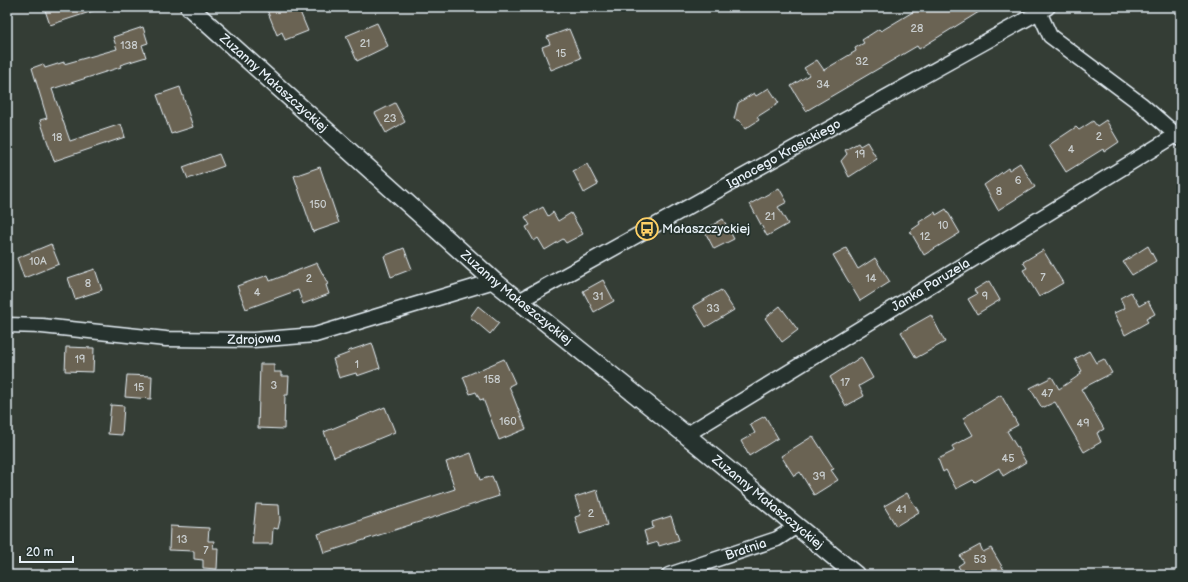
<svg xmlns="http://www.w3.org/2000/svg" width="1188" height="582" viewBox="0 0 1188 582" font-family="'Balsamiq Sans',sans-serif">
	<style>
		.building { fill: #6b6353; stroke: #e8f1f8 }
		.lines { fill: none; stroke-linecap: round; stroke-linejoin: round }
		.minor-casing { stroke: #e8f1f8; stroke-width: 17 }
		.tertiary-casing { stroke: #e8f1f8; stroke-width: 20 }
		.minor { stroke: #26332d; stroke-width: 14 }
		.tertiary { stroke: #26332d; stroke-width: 17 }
		.labels { text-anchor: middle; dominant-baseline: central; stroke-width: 3.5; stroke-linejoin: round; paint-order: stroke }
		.number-label { font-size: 11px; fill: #c9cecf }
		.street-label { font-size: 13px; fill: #e8f1f8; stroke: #26332d }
		.poi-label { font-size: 13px; fill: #e8f1f8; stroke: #26332d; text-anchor: start }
	</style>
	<rect width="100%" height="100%" fill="#343d35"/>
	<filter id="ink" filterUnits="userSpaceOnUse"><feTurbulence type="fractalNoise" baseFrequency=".025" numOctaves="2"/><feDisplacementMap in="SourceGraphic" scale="8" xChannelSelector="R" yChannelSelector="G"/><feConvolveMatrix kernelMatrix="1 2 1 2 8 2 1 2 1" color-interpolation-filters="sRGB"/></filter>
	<g filter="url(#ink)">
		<path class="building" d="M44,7H96V10L50,25Z
			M275,7H298L308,31L285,40L282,32L277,35L267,10Z
			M921,7H987L919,49L917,46L806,111L791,86L809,75L804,68L817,60L824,70L856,51L855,48L864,43L862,40L879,29L881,31Z
			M377,23L388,46L357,61L346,36Z
			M143,27L148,43L142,45L146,57L120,65L121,67L52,89L70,141L121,124L125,137L54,161L40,120L47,118L32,68L43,64L45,68L64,62V64L117,49L113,37Z
			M569,29L581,58L551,70L542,47L550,44L547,37Z
			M180,87L193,127L171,134L157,95Z
			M769,88L779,103L757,117L759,120L745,129L740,121L734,119L738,103L754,93L756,96Z
			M395,103L405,122L386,133L375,113Z
			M1106,120L1119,142L1104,152L1103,149L1066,172L1049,145L1076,127L1079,130L1093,121L1097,126Z
			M867,142L877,159L849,177L841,161L847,154L845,150L858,143L860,146Z
			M219,154L224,166L188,179L183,167Z
			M1020,163L1035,187L998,210L984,185L1008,168L1009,170Z
			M587,164L598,185L584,193L573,171Z
			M320,167L339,223L313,232L294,176Z
			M779,188L787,202L778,207L788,224L767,236L750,204Z
			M543,207L548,216L553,212L558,221L571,213L583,234L566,243L563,239L545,250L538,238L534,241L526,227L530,225L525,217Z
			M946,209L960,233L924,255L910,231L920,224L919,222L935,212L936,215Z
			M723,219L734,239L714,249L704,230Z
			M51,244L59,264L24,278L17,258Z
			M1148,246L1156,261L1132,275L1123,262Z
			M404,248L412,269L391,277L384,256Z
			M846,248L858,269L875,258L890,282L860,301L833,255Z
			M1043,250L1063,283L1039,297L1023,270L1027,268L1023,262Z
			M317,263L328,284L326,285L329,294L303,304L298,290L246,309L237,286L268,275L270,281Z
			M95,269L102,290L75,299L68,278Z
			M603,280L614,301L594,312L583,291Z
			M989,281L1000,300L977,314L968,299L977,294L974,290Z
			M721,290L734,310L706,327L693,306Z
			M1131,292L1139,306L1148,301L1155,314L1146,319L1148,322L1125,335L1114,313L1125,308L1120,298Z
			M478,306L499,323L490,334L470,317Z
			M780,306L798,330L782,342L765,318Z
			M931,315L945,342L916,358L901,332Z
			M372,343L380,368L357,376L356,373L339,378L333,359L349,353L348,351Z
			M66,347L94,348L93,372L65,371Z
			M1089,351L1096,363L1104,359L1112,373L1081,389L1104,429L1097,433L1101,442L1084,452L1055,402L1042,408L1030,388L1052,377L1059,389L1081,374L1080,372L1082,371L1075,359Z
			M861,357L873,378L859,386L864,396L846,406L830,377Z
			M504,359L515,383L509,386L526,429L499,440L483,399L480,400L476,392L470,394L463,377Z
			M260,364H274V372H281V376H289L288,395H285L284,429L258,428Z
			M127,375L152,376L151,399L125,397Z
			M1001,395L1018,425L1007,431L1026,462L1003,476L999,468L975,482L973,480L956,489L946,470L943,472L938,459L954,451L952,446L973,435L963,418Z
			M111,405L124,406L122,435L108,434Z
			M385,407L395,432L334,457L324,432Z
			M765,416L778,438L749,456L741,441L755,433L750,424Z
			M813,436L834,469L831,470L838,480L814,495L800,472L794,476L781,456Z
			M471,453L480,480L492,476L499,496L324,553L318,534L455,489L446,462Z
			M597,490L607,525L580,534L575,517L581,515L575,497Z
			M907,493L919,512L896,526L884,506Z
			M256,504L279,505L280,520L278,529L273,528L272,544H252Z
			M671,516L679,540L659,546L658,542L648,545L644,531L653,528L652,522Z
			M170,526L209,528L208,541H214L213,548H218L217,569L203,568V560L194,559V551L169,550Z
			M980,545L983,552L991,548L1007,575H964L958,566L964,562L960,556Z"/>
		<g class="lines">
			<g class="minor-casing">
				<g id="minor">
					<path d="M1037,7L1050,36L1141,104L1181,139"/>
					<path id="s1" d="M519,301L1048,7"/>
					<path id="s2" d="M7,325L42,326L166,339L253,340L315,335L494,281"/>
					<path id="s3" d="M686,435L1176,135"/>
					<path id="s4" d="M669,575L777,539L797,526"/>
				</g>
			</g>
			<g class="tertiary-casing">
				<g id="tertiary">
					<path id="s5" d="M189,7L494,281L686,435L856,575"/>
				</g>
			</g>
			<use href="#minor" class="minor"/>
			<use href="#tertiary" class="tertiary"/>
		</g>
	</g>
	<defs>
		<g id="bus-ring" transform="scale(1.15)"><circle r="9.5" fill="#26332d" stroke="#ffd166" stroke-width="1.5"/><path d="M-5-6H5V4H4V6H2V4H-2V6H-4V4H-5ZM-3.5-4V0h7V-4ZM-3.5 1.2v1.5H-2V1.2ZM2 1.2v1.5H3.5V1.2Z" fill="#ffd166"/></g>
	</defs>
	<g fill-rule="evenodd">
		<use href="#bus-ring" x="647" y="229"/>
	</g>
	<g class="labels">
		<g class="number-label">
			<text x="917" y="28">28</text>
			<text x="365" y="43">21</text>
			<text x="129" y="45">138</text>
			<text x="561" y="53">15</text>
			<text x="862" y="61">32</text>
			<text x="823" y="84">34</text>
			<text x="390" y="118">23</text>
			<text x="1099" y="136">2</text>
			<text x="57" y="137">18</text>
			<text x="1071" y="149">4</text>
			<text x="860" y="154">19</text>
			<text x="1018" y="180">6</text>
			<text x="999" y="191">8</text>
			<text x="318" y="204">150</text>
			<text x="770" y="216">21</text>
			<text x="943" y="225">10</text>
			<text x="925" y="236">12</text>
			<text x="38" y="261">10A</text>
			<text x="1043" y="277">7</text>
			<text x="309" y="278">2</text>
			<text x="871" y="278">14</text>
			<text x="88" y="283">8</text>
			<text x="257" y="292">4</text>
			<text x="598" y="296">31</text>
			<text x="985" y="296">9</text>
			<text x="713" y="308">33</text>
			<text x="80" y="359">19</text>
			<text x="357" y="364">1</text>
			<text x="492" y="379">158</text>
			<text x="845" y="382">17</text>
			<text x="274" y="385">3</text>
			<text x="139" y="387">15</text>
			<text x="1047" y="393">47</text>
			<text x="508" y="421">160</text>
			<text x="1083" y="423">49</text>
			<text x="1008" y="458">45</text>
			<text x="819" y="476">39</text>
			<text x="901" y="509">41</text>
			<text x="591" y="513">2</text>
			<text x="182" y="539">13</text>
			<text x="206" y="550">7</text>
			<text x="980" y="559">53</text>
		</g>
		<g class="street-label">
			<text stroke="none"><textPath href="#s5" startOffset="114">Zuzanny Małaszczyckiej</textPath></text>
			<text stroke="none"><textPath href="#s1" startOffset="303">Ignacego Krasickiego</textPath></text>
			<text stroke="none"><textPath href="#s3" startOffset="287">Janka Paruzela</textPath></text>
			<text stroke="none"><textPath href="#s5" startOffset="438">Zuzanny Małaszczyckiej</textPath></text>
			<text stroke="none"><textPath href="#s2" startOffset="248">Zdrojowa</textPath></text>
			<text stroke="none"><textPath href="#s5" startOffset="762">Zuzanny Małaszczyckiej</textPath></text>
			<text stroke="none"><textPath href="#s4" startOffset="81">Bratnia</textPath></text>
		</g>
		<g class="poi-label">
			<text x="662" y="229">Małaszczyckiej</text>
		</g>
	</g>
	<rect width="1188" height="582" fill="none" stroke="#26332d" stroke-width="24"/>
	<rect x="12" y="12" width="1164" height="558" fill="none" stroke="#e8f1f8" stroke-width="1.5" filter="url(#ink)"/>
	<path d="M20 556v6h53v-6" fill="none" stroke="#e8f1f8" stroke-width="2"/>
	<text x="26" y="556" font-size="12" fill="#e8f1f8" stroke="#26332d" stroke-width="3" paint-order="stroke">20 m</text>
</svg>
